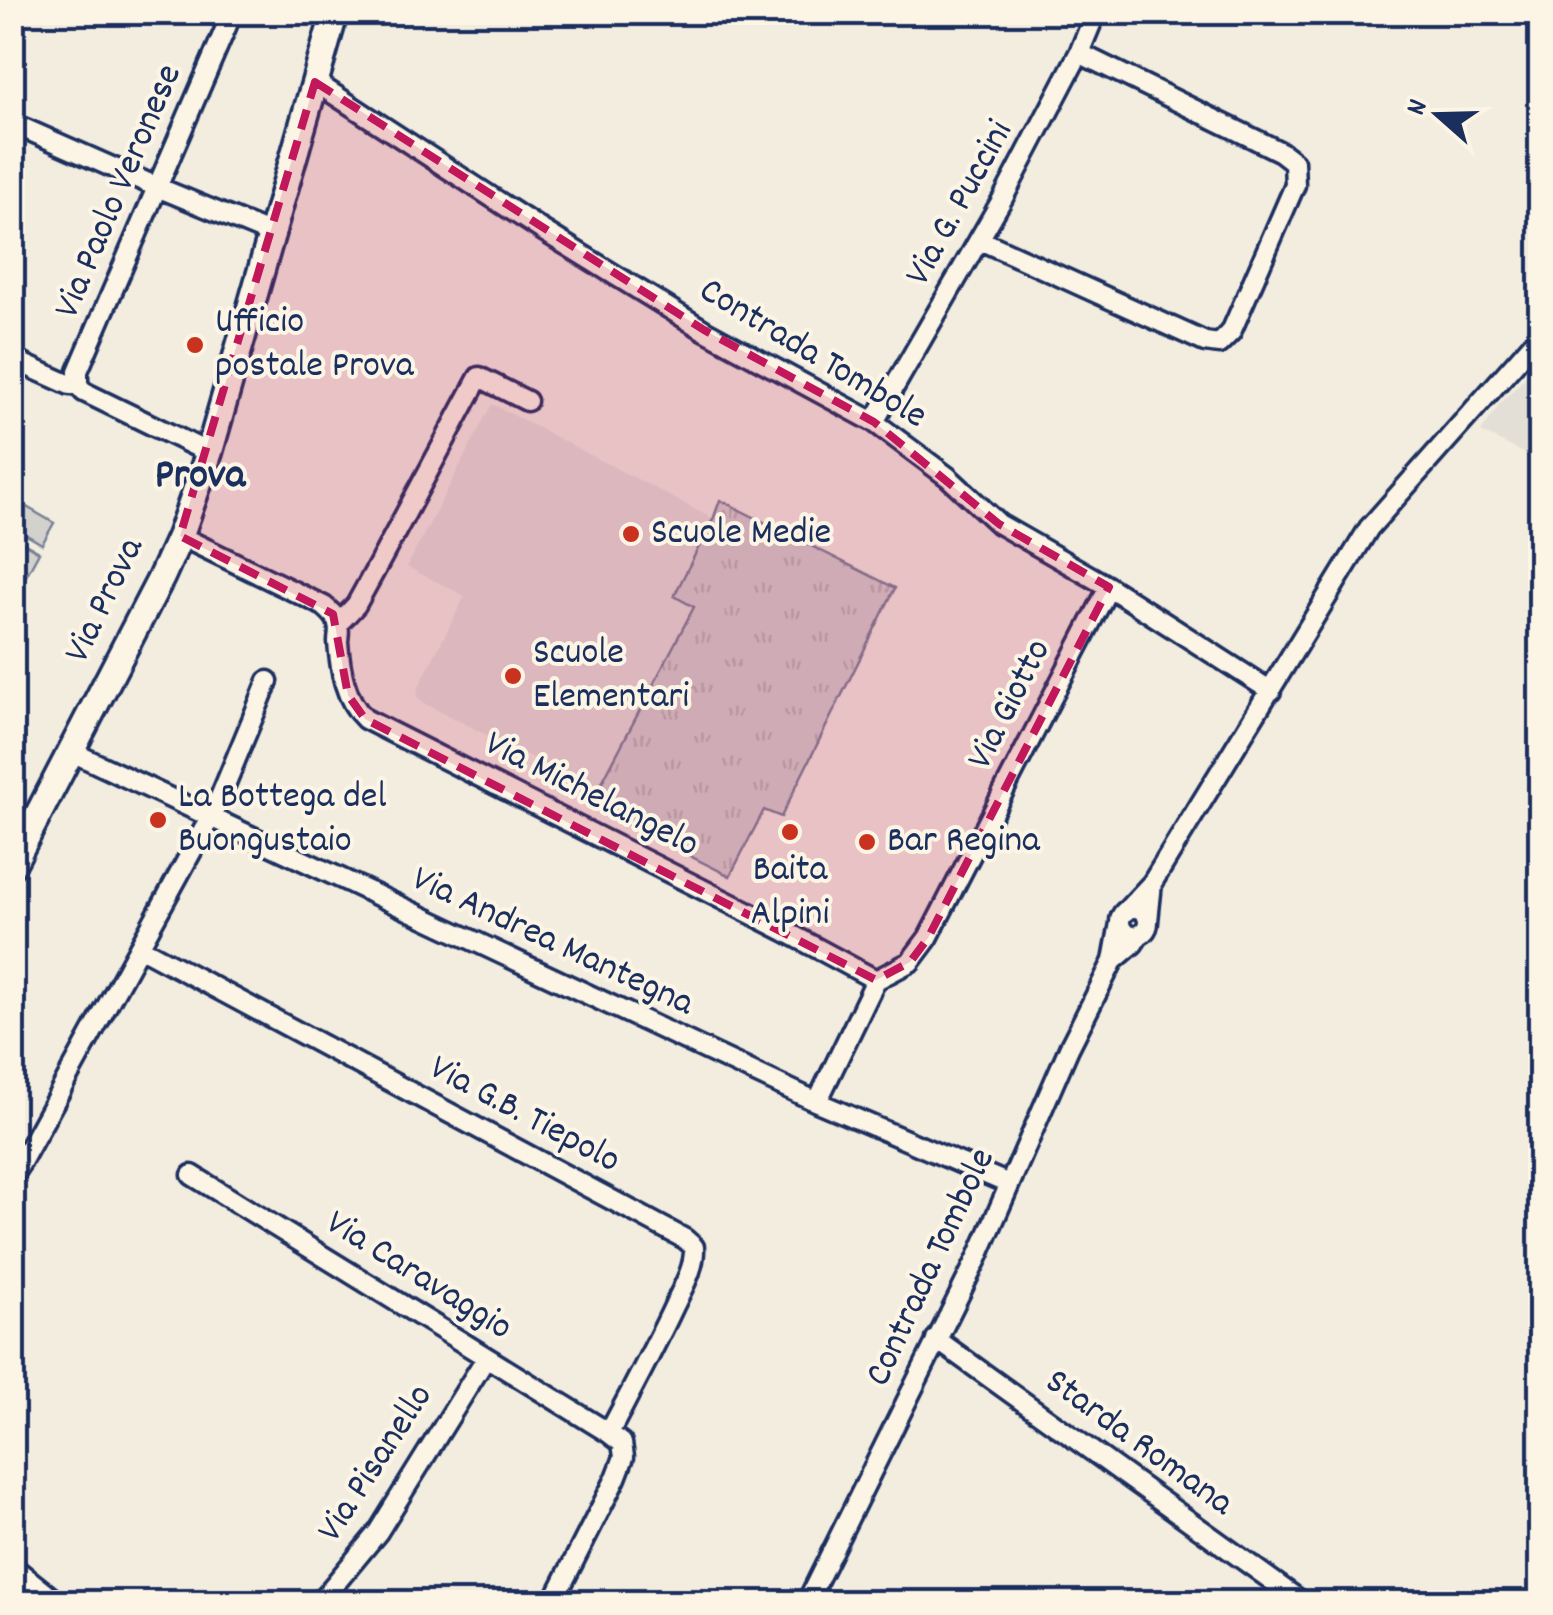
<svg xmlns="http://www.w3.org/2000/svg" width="1553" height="1615" viewBox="0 0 1553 1615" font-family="Dekko,sans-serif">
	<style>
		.built { fill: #e3dfd6 }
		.green { fill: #d3d1cc; stroke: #778095; stroke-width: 2.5 }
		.park { fill: url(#park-tufts); stroke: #778095; stroke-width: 2.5 }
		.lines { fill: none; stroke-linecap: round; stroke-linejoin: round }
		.street-casing { stroke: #1b2f5e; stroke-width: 25 }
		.secondary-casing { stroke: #1b2f5e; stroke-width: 32 }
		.street { stroke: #fcf5e5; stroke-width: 18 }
		.secondary { stroke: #fcf5e5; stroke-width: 25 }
		.marked { fill: #c2185b; fill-opacity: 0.2; stroke: #c2185b; stroke-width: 8; stroke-dasharray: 20 12; stroke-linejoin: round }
		.poi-dot { fill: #c8321e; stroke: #fcf5e5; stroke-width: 4 }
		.labels { text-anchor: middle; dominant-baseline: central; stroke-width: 8; stroke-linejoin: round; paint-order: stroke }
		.street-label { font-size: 38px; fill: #1b2f5e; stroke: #fcf5e5 }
		.poi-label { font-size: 38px; fill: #1b2f5e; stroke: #fcf5e5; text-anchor: start }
		.quarter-label { font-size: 42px; font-weight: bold; fill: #1b2f5e; stroke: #fcf5e5 }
	</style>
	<defs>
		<pattern id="park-tufts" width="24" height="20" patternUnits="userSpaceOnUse" patternTransform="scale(2.5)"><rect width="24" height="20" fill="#d3d1cc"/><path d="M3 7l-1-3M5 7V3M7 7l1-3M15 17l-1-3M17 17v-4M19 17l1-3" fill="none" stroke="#b5b4b2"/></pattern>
	</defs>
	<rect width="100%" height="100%" fill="#f3ede0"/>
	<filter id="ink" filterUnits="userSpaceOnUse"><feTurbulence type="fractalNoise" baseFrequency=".01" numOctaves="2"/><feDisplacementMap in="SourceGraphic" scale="20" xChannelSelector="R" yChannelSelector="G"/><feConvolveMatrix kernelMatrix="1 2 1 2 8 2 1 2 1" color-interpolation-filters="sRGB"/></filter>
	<g filter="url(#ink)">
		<path class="built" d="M1540,361V461L1481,432L1499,405Z
			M492,404L714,519L675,596L694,606L599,788H592L423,703L417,696L418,688L465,596L407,567Z"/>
		<path class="green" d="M13,499L54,523L42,544L13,527Z
			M13,537L39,552L13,600Z"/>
		<path class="park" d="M720,500L895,588L781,817L764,810L730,876L596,809L603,795L599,788L694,607L674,596L714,517Z"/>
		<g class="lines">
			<g class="street-casing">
				<path id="street" d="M315,82L542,230L704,330L874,422L948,477L999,524L1109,587L1271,691
					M12,123L157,187L273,235
					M980,240L1205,342L1219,344L1231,332L1295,185L1294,162L1281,152L1079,53
					M12,359L70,385H78L84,392L209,453
					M78,385V371L227,25L224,18L209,12
					M874,422L1003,198L1079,53L1096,12
					M180,536L324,606C330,611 337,617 338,625C340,631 338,637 338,642C340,669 345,700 365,719L785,931L876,980
					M338,624L356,605L378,565L479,377L527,401
					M72,752L817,1102L1009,1184
					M1152,883L1369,528L1540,335
					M1120 922a14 14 0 1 1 28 0a14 14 0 1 1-28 0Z
					M1125,912L1152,883L1148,921
					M1120,923L1113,961L1133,944L1139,935
					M139,947L685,1239L694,1247C695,1268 683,1287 674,1306C654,1349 631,1391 609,1433
					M817,1102L876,980L910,962L928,938L1109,587
					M192,1175L609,1433L622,1443L624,1457L616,1478L553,1602
					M12,1179L216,807L268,681
					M936,1339L1302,1602
					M12,1566L57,1602
					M320,1602L378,1532L486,1358
					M807,1602L978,1257L1069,1048L1113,961"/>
			</g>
			<g class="secondary-casing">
				<path id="secondary" d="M12,865L161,578L180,536L209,453L335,12"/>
			</g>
			<use href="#street" class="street"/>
			<use href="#secondary" class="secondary"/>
		</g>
	</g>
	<path class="marked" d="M315,82L704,330L874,422L999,524L1109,587L928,938L910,962L876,980L365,719L348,695L333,614L180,536Z"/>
	<g class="poi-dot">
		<circle cx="195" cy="345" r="10"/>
		<circle cx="631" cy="534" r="10"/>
		<circle cx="513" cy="676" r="10"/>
		<circle cx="158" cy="820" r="10"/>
		<circle cx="790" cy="832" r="10"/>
		<circle cx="867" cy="842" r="10"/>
	</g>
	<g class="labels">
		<g class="street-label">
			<text transform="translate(120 192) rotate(-67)">Via Paolo Veronese</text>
			<text transform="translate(961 204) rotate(-61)">Via G. Puccini</text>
			<text transform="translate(812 355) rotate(31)">Contrada Tombole</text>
			<text transform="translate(106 601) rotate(-64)">Via Prova</text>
			<text transform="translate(1011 705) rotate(-63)">Via Giotto</text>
			<text transform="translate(591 796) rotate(27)">Via Michelangelo</text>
			<text transform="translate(552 943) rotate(25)">Via Andrea Mantegna</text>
			<text transform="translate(524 1116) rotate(28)">Via G.B. Tiepolo</text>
			<text transform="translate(932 1268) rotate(-65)">Contrada Tombole</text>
			<text transform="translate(418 1277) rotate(32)">Via Caravaggio</text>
			<text transform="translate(1138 1444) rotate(36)">Starda Romana</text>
			<text transform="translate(377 1464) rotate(-57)">Via Pisanello</text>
		</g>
		<g class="poi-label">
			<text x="215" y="323">Ufficio<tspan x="215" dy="44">postale Prova</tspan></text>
			<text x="651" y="534">Scuole Medie</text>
			<text x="533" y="654">Scuole<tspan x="533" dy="44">Elementari</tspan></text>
			<text x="178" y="798">La Bottega del<tspan x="178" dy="44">Buongustaio</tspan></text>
			<text x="887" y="842">Bar Regina</text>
			<text x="790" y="871" text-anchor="middle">Baita<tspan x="790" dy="44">Alpini</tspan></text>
		</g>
		<g class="quarter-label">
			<text x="200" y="478">Prova</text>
		</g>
	</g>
	<rect width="1553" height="1615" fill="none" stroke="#fcf5e5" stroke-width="50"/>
	<rect x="25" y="25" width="1503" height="1565" fill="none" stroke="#1b2f5e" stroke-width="4" filter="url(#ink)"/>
	<g transform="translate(1438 115) rotate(290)" stroke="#fcf5e5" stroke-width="8" paint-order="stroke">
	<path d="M0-8L18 38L0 25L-18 38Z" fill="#1b2f5e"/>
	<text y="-15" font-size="28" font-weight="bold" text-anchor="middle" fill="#1b2f5e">N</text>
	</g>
</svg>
